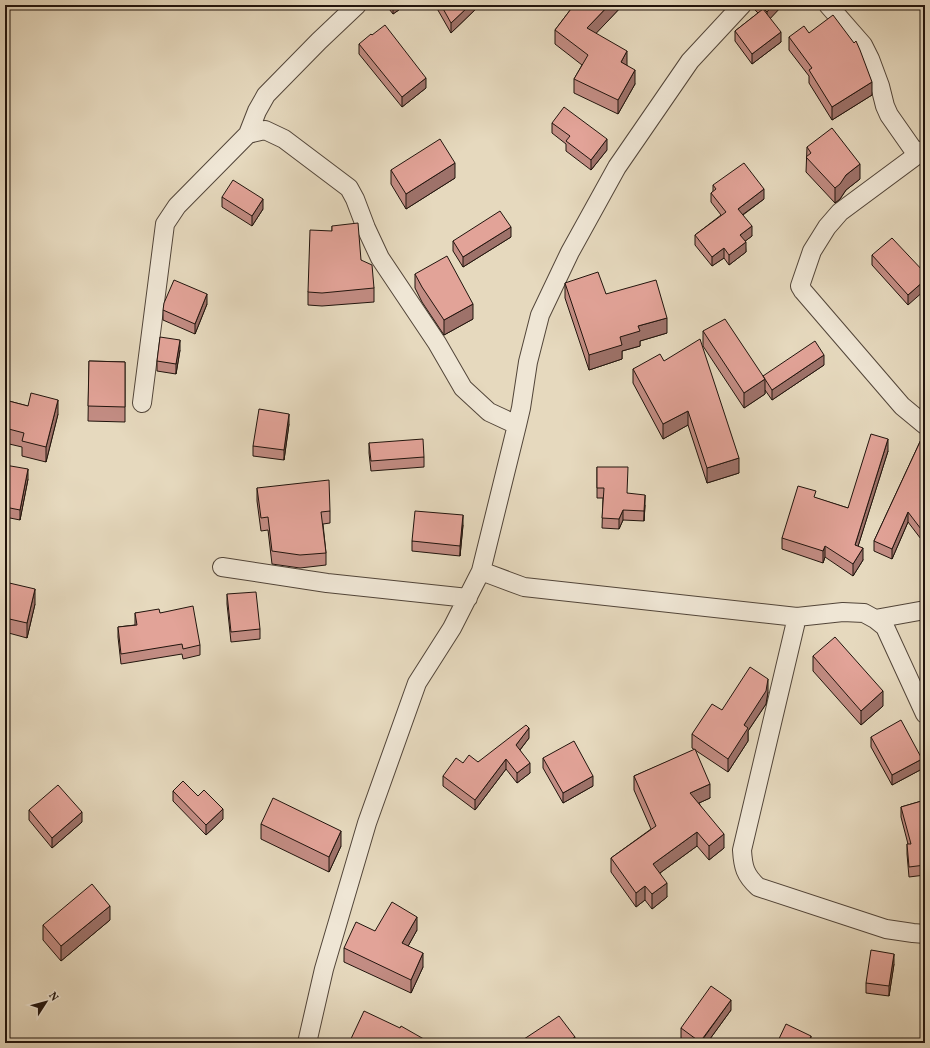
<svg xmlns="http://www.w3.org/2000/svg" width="930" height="1048" viewBox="0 0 930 1048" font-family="Vollkorn,serif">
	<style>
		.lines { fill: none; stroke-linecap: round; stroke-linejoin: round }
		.minor-casing { stroke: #524539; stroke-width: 20 }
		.minor { stroke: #efe6d5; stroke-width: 18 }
		.wall { fill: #c28c83; stroke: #21140d }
		.shaded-wall { fill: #9e726a; stroke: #21140d }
		.building { fill: #e2a398; stroke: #21140d }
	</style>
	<rect width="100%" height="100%" fill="#e6d9be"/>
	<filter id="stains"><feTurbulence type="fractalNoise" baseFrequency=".005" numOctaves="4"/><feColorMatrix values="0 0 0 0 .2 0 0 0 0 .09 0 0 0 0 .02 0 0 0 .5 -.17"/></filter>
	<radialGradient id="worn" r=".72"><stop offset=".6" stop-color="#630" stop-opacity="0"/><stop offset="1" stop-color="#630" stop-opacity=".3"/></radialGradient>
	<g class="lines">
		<g class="minor-casing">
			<path id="minor" d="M828,5L863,45L870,59L880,86L885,106L889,115L917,155
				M248,134L265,130L284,139L349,188L355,199L366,228L380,258L437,343L463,388L489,412L517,425
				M925,149L840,212L827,227L812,251L800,286L803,291L902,406L925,425
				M142,403L165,224L177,206L248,134L257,111L266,95L319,41L357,5
				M222,567L327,583L468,598
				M481,571L524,587L797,617L843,612L864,613L875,619L885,627L925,714
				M797,617L742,850C743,867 745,875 758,887L886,929L913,933L925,934
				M875,619L925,610
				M307,1043L324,969L367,823L417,683L452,628L481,571L517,425L521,408L528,362L540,315L570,252L617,167L690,61L742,5"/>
		</g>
		<use href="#minor" class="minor"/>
	</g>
	<path class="wall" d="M386,5H406L393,14Z
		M435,5H480L451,33Z
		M574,5H623L596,33L627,65L635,84L618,114L574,93V79L582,65L555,44V30Z
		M754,5H783L770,18L781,42L752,64L735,41V31L758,13L754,9Z
		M809,33L872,95L832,120L809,83V76L789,50V37Z
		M359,44L426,88L402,107L359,54Z
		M552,123L607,150L591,170L566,151V144L552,133Z
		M807,147L860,179L846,190L840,199L835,203L806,172Z
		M391,170L455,178L406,209L391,184Z
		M713,185L764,199L743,215L752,236L745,241L746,252L729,265L724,258L712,266L695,245V235L721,215L711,202V193L713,191Z
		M222,197L263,209L252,226L222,207Z
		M332,226L361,260L374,288V302L322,306L308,305V292L332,231Z
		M511,237L463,267L453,251V241Z
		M872,255L925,273L908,305L872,265Z
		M415,274L473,319L444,335L422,302L415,288Z
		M565,283L606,294L667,333L640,341V346L622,351V359L589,370L565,298Z
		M207,304L195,334L163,320V310Z
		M703,331L763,376L824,365L772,400L765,390V394L744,408L703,346Z
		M180,350L176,374L157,371V361Z
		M89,361L125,362V422L88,421Z
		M664,361L739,473L707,483L688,425L663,439L633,383V369Z
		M5,400L58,414L46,462L22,456V447L5,443Z
		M289,424L284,460L253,456V446Z
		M925,431V543H924L908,522L892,559L874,551V541Z
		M369,443L424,457V467L371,471L369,453Z
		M888,451L858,546L863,560L853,576L825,557L823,563L782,549V538L816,498L848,508Z
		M5,465L28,479L20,520L5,517Z
		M597,467L627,493L645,505L644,521L623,520L619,529L602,528L603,498H597Z
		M257,488L330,511V523L323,524L326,553V565L300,568L272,564L268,530L261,531L257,501Z
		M463,525L460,556L412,551V541Z
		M5,582L35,604L27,638L5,632Z
		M227,594L260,629V639L231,642L227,604Z
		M135,613H160L200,645V655L183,659L182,654L121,664L118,637V627L135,625Z
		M813,656L883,706L861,725L813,671Z
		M768,692L766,704L748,731V741L728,772L695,750L710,798L699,803L724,848L709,860L697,846L660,873L667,897L652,909L645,900L636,907L611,872V858L651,829L634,790V776L695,750L692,748V734L722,710Z
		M871,737L922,769L892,785L871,747Z
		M529,738L520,750L530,773L517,783L506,769L475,810L443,786V776L463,763L478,762Z
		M543,758L593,786L563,803L543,768Z
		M173,791L198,796L223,819L206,835L173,801Z
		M925,800V875L909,877L907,854V844H908L901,817V807Z
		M29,810L82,822L52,848L29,820Z
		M261,824L341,846L329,872L261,839Z
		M110,920L61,961L43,940V925Z
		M417,930L408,946L423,967L411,993L344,962V948L375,931Z
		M894,964L889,996L866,993V983Z
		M731,1010L707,1043H688L681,1038V1028Z"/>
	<path class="shaded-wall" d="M393,5H406L393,14Z
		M470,5H480L451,33V23Z
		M609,5H623L587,43V28Z
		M773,5H783L767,22V12Z
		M781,32V42L752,64V54Z
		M627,51V66L621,62Z
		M635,70V84L618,114V100Z
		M426,78V88L402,107V97Z
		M872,82V95L832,120V107Z
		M607,139V150L591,170V160Z
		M455,163V178L406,209V194Z
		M860,164V179L846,190L840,199L835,203V188L846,175Z
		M764,189V199L738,218V209Z
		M263,199V209L252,226V216Z
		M752,226V236L740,245V235Z
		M511,227V237L463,267V257Z
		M746,242V252L729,265V255Z
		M724,248V258L712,266V257Z
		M925,280V290L908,305V295Z
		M207,294V304L195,334V324Z
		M473,304V319L444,335V320Z
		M667,318V333L640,341V346L622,351V359L589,370V355L638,326Z
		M180,340V350L176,374V364Z
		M824,355V365L772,400V390Z
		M765,379V394L744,408V393Z
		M58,400V414L46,462V447Z
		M688,411V425L663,439V424Z
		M289,414V424L284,460V450Z
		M888,439V451L855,556V545Z
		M739,458V473L707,483V468Z
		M28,469V479L20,520V510Z
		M645,495V505L644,521V511Z
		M623,510V520L619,529V519Z
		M908,512V522L892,559V549Z
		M463,515V525L460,556V546Z
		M924,533H925V543H924Z
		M825,546V557L823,563V551Z
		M863,548V560L853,576V564Z
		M35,589V604L27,638V623Z
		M768,679V692L766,704L748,731V741L728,772V759L744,725Z
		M883,691V706L861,725V711Z
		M529,728V738L516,755V745Z
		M506,759V769L475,810V800Z
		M922,759V769L892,785V775Z
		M530,763V773L517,783V773Z
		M593,776V786L563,803V793Z
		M710,784V798L690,807V793Z
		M223,809V819L206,835V825Z
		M82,812V822L52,848V838Z
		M341,831V846L329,872V857Z
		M697,832V846L653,878V864Z
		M724,834V848L709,860V846Z
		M667,883V897L652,909V894Z
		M645,886V900L636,907V893Z
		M110,906V920L61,961V946Z
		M417,917V930L402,957V943Z
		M423,953V967L411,993V980Z
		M894,954V964L889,996V986Z
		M731,1000V1010L707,1043H700Z
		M811,1036V1043H808Z
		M575,1037V1043H565Z"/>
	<path class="building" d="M441,5H470L451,23Z
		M574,5H609L587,28L627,51L621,62L635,70L618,100L574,79L588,55L555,30Z
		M760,5H773L767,12Z
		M763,9L781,32L752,54L735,31Z
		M833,15L854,43L856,41L860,50L872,82L832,107L809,70L812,68L789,37L804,26L809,33Z
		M385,25L426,78L402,97L359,44L371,34L372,35Z
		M564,107L607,139L591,160L566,141L570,136L552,123Z
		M832,128L860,164L846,175L840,184L835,188L806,157L811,153L807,147Z
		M440,139L455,163L406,194L391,170Z
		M744,163L764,189L738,209L752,226L740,235L746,242L729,255L724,248L712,257L695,235L726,212L711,193L716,189L713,185Z
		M233,180L263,199L252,216L222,197Z
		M500,211L511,227L463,257L453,241Z
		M358,223L361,260L372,265L374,288L322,293L308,292L310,230L332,231V226Z
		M892,238L925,273V280L908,295L872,255Z
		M447,256L473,304L444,320L422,287L415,274Z
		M598,272L606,294L656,280L667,318L638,326L640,331L620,337L622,345L589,355L565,283Z
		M174,280L207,294L195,324L163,310L164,303Z
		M725,319L765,379L744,393L703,331Z
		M160,337L180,340L176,364L157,361Z
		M700,339L739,458L707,468L688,411L663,424L633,369L660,354L664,361Z
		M815,341L824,355L772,390L763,376Z
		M89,361L125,362V407L88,406Z
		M31,393L58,400L46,447L22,441L24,433L5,428V400L28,406Z
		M259,409L289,414L284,450L253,446Z
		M925,431V533H924L908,512L892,549L874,541Z
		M871,434L888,439L855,545L863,548L853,564L825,546L823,551L782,538L798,486L816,491L814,497L848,508Z
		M423,439L424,457L371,461L369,443Z
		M5,465L28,469L20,510L5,507Z
		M597,467H628L627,493L645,495L644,511L623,510L619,519L602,518L604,488H597Z
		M329,480L330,511L321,512L326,553L300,555L272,551L268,517L261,518L257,488Z
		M415,511L463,515L460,546L412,541Z
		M5,582L35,589L27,623L5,618Z
		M256,592L260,629L231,632L227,594Z
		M193,606L200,645L183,649L182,644L121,654L118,627L137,625L135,613L159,609L160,613Z
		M835,637L883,691L861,711L813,656Z
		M750,667L768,679L766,691L744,725L748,728L728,759L692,734L712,704L722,710Z
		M901,720L922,759L892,775L871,737Z
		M526,725L529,728L516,745L530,763L517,773L506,759L475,800L443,776L456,758L463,763L469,755L478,762Z
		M574,741L593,776L563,793L543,758Z
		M695,749L710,784L690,793L724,834L709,846L697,832L653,864L667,883L652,894L645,886L636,893L611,858L656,826L634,776Z
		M183,781L198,796L204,790L223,809L206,825L173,791Z
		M58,785L82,812L52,838L29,810Z
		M273,798L341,831L329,857L261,824Z
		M925,800V865L909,867L907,844H911L901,807Z
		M92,884L110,906L61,946L43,925Z
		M392,902L417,917L402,943L423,953L411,980L344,948L356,922L375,931Z
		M871,950L894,954L889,986L866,983Z
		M711,986L731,1000L700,1042L681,1028Z
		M364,1011L400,1028L401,1026L429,1042L428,1043H349Z
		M559,1016L575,1037L565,1043H518Z
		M786,1024L811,1036L808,1043H777Z"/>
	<rect width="930" height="1048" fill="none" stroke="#e6d9be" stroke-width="20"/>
	<rect x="6" y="6" width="918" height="1036" fill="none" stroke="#21140d" stroke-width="2"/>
	<rect x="10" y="10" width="910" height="1028" fill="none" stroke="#21140d"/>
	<g transform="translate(46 1002) rotate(54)" stroke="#efe6d5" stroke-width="3" paint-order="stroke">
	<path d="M0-3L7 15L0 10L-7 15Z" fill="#21140d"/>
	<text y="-6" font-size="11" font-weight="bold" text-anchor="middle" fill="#21140d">N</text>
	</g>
	<rect width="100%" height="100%" filter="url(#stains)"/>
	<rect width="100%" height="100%" fill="url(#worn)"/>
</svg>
